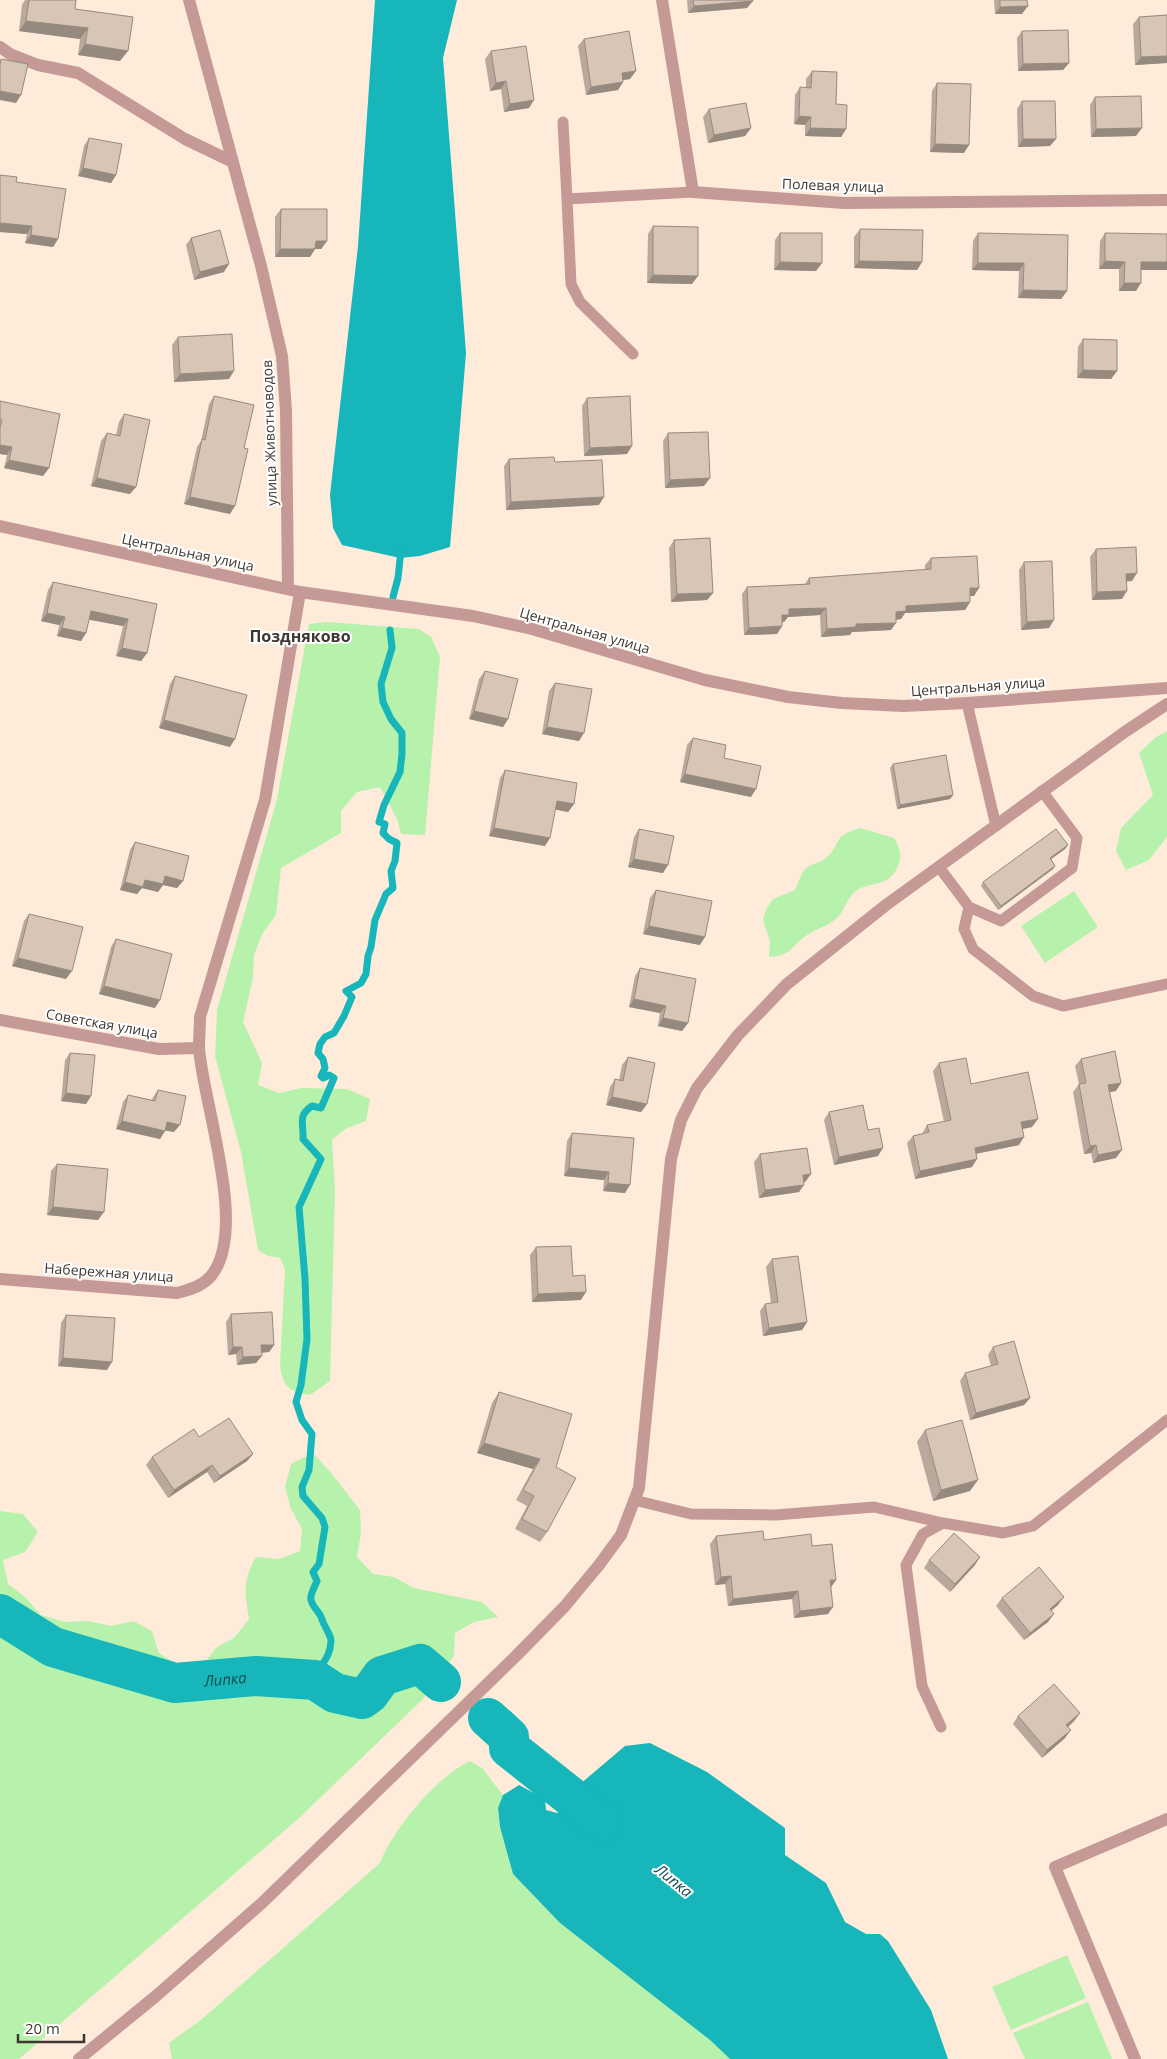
<svg xmlns="http://www.w3.org/2000/svg" width="1167" height="2059" viewBox="0 0 1167 2059" font-family="'Open Sans',sans-serif">
	<style>
		.green { fill: #b7f2ad }
		.water { fill: #16b6ba }
		.lines { fill: none; stroke-linecap: round; stroke-linejoin: round }
		.stream { stroke: #16b6ba; stroke-width: 7 }
		.river { stroke: #16b6ba; stroke-width: 40 }
		.service { stroke: #c59996; stroke-width: 11 }
		.minor { stroke: #c59996; stroke-width: 12 }
		.tertiary { stroke: #c59996; stroke-width: 12 }
		.wall { fill: #b9a99c }
		.shaded-wall { fill: #968a7f }
		.building { fill: #d7c5b5; stroke: #968a7f }
		.labels { text-anchor: middle; dominant-baseline: central; stroke-width: 4; stroke-linejoin: round; paint-order: stroke }
		.street-label { font-size: 14px; fill: #3f3832; stroke: #fff }
		.water-label { font-size: 15px; font-style: italic; fill: #0f4c4e; stroke: #fff }
		.quarter-label { font-size: 16px; font-weight: bold; fill: #3f3832; stroke: #fff }
	</style>
	<rect width="100%" height="100%" fill="#feebda"/>
	<path class="green" d="M327,622L419,629L431,637L440,657L425,835L401,834L397,819L380,787L357,792L341,811V833L281,868L276,915L262,934L254,955L253,978L243,1022L262,1063L258,1085L279,1093L301,1088L347,1089L370,1099L366,1121L345,1129L332,1140L335,1190L330,1381L310,1395C289,1391 283,1388 280,1365L285,1269L280,1258L268,1256L258,1250L241,1152L215,1056L217,1010L277,799L309,624Z
		M1167,731V837L1149,860L1126,870L1116,851L1121,828L1153,795L1139,753L1156,737Z
		M860,828L894,838C901,849 903,858 896,870C888,886 870,882 857,890C847,897 845,910 837,918C829,926 816,929 807,935C791,946 792,956 769,957L770,941L763,920L766,909L773,899L795,890C798,884 801,873 805,869C811,863 821,863 826,858C843,843 831,836 860,828Z
		M1074,891L1098,927L1045,963L1021,926Z
		M313,1453L332,1474L360,1510L361,1533L357,1557L373,1574L394,1577L414,1588L482,1602L498,1617L474,1622L455,1633L454,1656L423,1699L297,1820L19,2059H0V1511L23,1514L38,1532L25,1552L3,1560L8,1584L25,1597L41,1615L65,1622L88,1621L111,1626L133,1621L152,1631L159,1653L178,1665L202,1666L216,1648L235,1637L249,1619C245,1593 242,1581 256,1557L279,1559L300,1551L302,1529L291,1509L285,1487L291,1464Z
		M470,1761L482,1768L503,1795L498,1808L500,1827L513,1874L560,1923L710,2040L730,2059H172L169,2043L202,2019L380,1863C393,1829 436,1777 470,1761Z
		M1067,1955L1086,1998L1011,2030L992,1987Z
		M1088,2002L1112,2059H1025L1013,2033Z"/>
	<path class="water" d="M375,0H457L443,58L466,353L450,547L420,556L400,558L342,545L333,528L330,495L358,246Z
		M650,1743L707,1772L785,1828V1855L826,1883L845,1922L866,1934H880L888,1941L931,2010L948,2059H730L710,2040L560,1923L513,1874L500,1827L498,1808L503,1795L519,1785L545,1799L546,1810L557,1813L568,1808L559,1794L561,1788L570,1784L579,1785L625,1746Z"/>
	<g class="lines">
		<path class="stream" d="M393,597L398,578L401,550
			M315,1680C319,1663 330,1661 331,1641C331,1636 327,1631 325,1626C322,1622 322,1616 318,1612C307,1598 310,1597 317,1581L313,1572L319,1564L325,1527L322,1518L303,1496L302,1487L309,1470L312,1434L302,1420L296,1402L301,1385L307,1339L305,1279L299,1207L321,1159L303,1139C304,1123 297,1116 312,1106L321,1108L334,1078L329,1075L323,1078L321,1076L325,1068L323,1059L318,1053L320,1044L325,1037L334,1033L344,1016L352,997L346,991L361,983L366,974L368,956L371,947L375,920L386,894L393,888L391,871L395,861L397,843L389,839L383,833L385,824L379,822L384,805L400,772L402,754V733L391,719L383,702L381,684L392,648L390,630"/>
		<g class="river">
			<path id="s1" d="M0,1614L53,1647L175,1683L256,1676L315,1680L335,1693L362,1699L369,1694L382,1676L420,1664L441,1682"/>
			<path d="M488,1718L509,1737V1748L604,1823"/>
		</g>
		<path class="service" d="M563,122L567,199
			M633,354L580,302L571,284L567,199L693,192
			M967,703L996,826
			M939,867L969,907L1001,921L1072,868L1077,838L1042,791
			M969,907L964,929L973,949L1033,996L1063,1006L1167,984
			M634,1500L691,1514L776,1515L874,1507L943,1523L1003,1533L1033,1526L1167,1420
			M941,1727L922,1686L906,1565L923,1534L943,1523"/>
		<path class="minor" d="M189,0L261,266L282,356L286,411L288,589
			M662,0L693,192L844,203L1167,200
			M0,47L10,54L38,65L78,73L185,139L233,162
			M0,526L300,592L473,616L532,629L705,680L788,697L842,703L903,706L967,703L1167,688
			M0,1020L159,1049L199,1048
			M0,1279L177,1293C191,1289 201,1287 211,1276C249,1230 203,1104 199,1048C199,1038 200,1027 200,1017L265,800L300,592
			M1135,2059L1055,1867L1167,1819"/>
		<path class="tertiary" d="M79,2059L156,1996L262,1903L517,1655L565,1606L599,1565L621,1535L639,1488L671,1159L681,1120L697,1088L738,1035L787,984L886,905L1126,731L1167,704"/>
	</g>
	<path class="wall" d="M25,0H76L75,9L120,61L78,55L80,39L19,31L22,5Z
		M687,0H753L747,8L688,13Z
		M994,0H1027L1022,14H995Z
		M1167,15V63L1135,65L1133,24L1139,17Z
		M1022,31L1069,63L1063,70L1018,71L1017,38Z
		M584,39L630,79L623,80V82L618,90L586,95L578,46Z
		M491,51L529,108L504,112L501,89L490,91L485,59Z
		M812,71L836,104L846,129L841,137L805,136V125L794,124L795,95L800,87L806,88V79Z
		M937,83L964,153L930,152L932,91Z
		M1095,97L1136,136L1091,137L1090,105Z
		M1022,101L1050,146L1018,147L1017,109Z
		M709,109L751,128L745,136L708,143L703,117Z
		M89,138L116,175L111,183L78,176L84,146Z
		M0,175L16,182L58,239L53,247L25,243L27,234L0,232Z
		M281,209L327,241L321,249H315L310,257H275V217Z
		M653,226L692,284L647,283L648,234Z
		M860,229L922,262L917,270L854,268V237Z
		M780,233L822,263L816,271L774,270L775,240Z
		M978,233L1067,291L1061,299L1018,298L1019,271L972,270L973,241Z
		M1105,233L1167,270H1141L1136,291H1119V269H1099L1100,241Z
		M191,238L224,272L194,280L186,245Z
		M178,337L229,379L174,382L172,345Z
		M1083,339L1117,371L1111,379L1077,378L1078,347Z
		M214,396L230,514L184,504L197,447L201,441L209,404Z
		M587,398L627,454L584,456L582,406Z
		M0,401L49,468L43,476L4,468L7,455L0,454Z
		M124,414L130,494L91,486L101,441L107,433L116,435L119,422Z
		M668,433L704,486L665,488L663,441Z
		M509,459L555,462L599,505L506,510L504,466Z
		M674,540L713,593L707,600L671,602L669,548Z
		M1096,549L1132,581H1127L1122,599L1092,600L1090,557Z
		M931,558L974,596H970V602L965,610L905,613L901,619L896,620L891,630L852,632L850,635L821,637L820,615L788,617L784,622H782V626L777,634L744,635L742,594L747,587L805,584L809,578L925,570V565Z
		M1024,562L1049,628L1021,630L1019,570Z
		M53,582L157,604L147,653L141,661L116,656L123,626L89,619L86,633L81,641L57,636L59,625L41,621L48,590Z
		M485,671L508,719L503,727L469,719L479,679Z
		M175,676L230,747L159,728L170,684Z
		M555,683L579,741L542,734L549,691Z
		M693,738L724,758L751,797L680,782L687,745Z
		M893,764L953,795L950,799L897,809L890,768Z
		M505,770L574,804L568,812L555,809L545,846L489,836L500,778Z
		M639,829L663,873L628,867L634,837Z
		M135,842L183,881L177,888L163,885L158,892L142,888L137,894L120,890L130,850Z
		M1068,845L1065,849L1051,859L1055,866L1053,869L998,910L981,886L983,882Z
		M656,890L700,945L643,934L650,898Z
		M29,914L66,979L12,966L24,921Z
		M116,939L155,1008L99,994L111,947Z
		M640,968L688,1023L682,1031L658,1026L660,1013L629,1007L635,976Z
		M70,1053L91,1096L86,1104L61,1101L65,1060Z
		M628,1057L647,1104L641,1112L606,1105L610,1087L615,1079L619,1080L622,1065Z
		M1081,1059L1116,1091L1110,1092L1116,1158L1093,1163L1091,1153L1084,1154L1073,1092L1079,1084L1075,1066Z
		M939,1063L971,1084L1032,1127L1023,1129L1019,1145L976,1154L972,1167L915,1179L907,1143L913,1136L922,1134L927,1125L944,1122L933,1071Z
		M158,1090L174,1132L165,1130L160,1139L116,1129L123,1102L128,1095L152,1100L153,1097Z
		M829,1112L868,1130L878,1156L834,1165L824,1120Z
		M572,1133L634,1138L625,1193L603,1191L604,1180L564,1176L567,1141Z
		M760,1154L811,1174L805,1182H804L799,1192L759,1198L754,1162Z
		M57,1164L98,1220L47,1215L51,1171Z
		M536,1247L573,1276L581,1300L532,1302L530,1255Z
		M772,1259L807,1322L802,1330L763,1336L760,1311L765,1304L771,1303L766,1267Z
		M231,1314L274,1345L269,1352L261,1353L256,1363L237,1365L236,1354L228,1355L226,1322Z
		M66,1315L107,1370L58,1366L61,1323Z
		M993,1347L1030,1398L1024,1405L970,1420L960,1381L965,1373L991,1366L988,1355Z
		M499,1392L556,1467L547,1532L540,1542L515,1529L527,1506L516,1500L533,1469L477,1453L492,1403Z
		M925,1430L970,1491L933,1501L917,1442Z
		M199,1437L253,1454L247,1461L214,1483L207,1472L168,1498L146,1465L152,1457Z
		M716,1536L764,1540L812,1546L836,1580L831,1587L828,1614L794,1618L792,1599L728,1606L725,1584L715,1585L710,1544Z
		M929,1560L975,1565L950,1592L924,1568Z
		M1002,1598L1058,1605L1051,1611L1048,1622L1024,1640L996,1606Z
		M1080,1713L1074,1721L1068,1727L1065,1738L1042,1758L1013,1724L1018,1716Z"/>
	<path class="shaded-wall" d="M753,1L747,8L688,13L694,6Z
		M1028,6L1022,14H995L1000,7Z
		M26,21L88,28L80,39L19,31Z
		M85,44L128,51L120,61L78,55Z
		M1167,56V63L1135,65L1141,57Z
		M1069,63L1063,70L1018,71L1023,64Z
		M636,71L630,79L616,81L622,73Z
		M506,81L501,89L490,91L496,83Z
		M623,82L618,90L586,95L591,87Z
		M0,91L21,95L16,103L0,100Z
		M534,100L529,108L504,112L510,104Z
		M799,116L811,117L805,125L794,124Z
		M751,128L745,136L708,143L714,135Z
		M810,128L846,129L841,137L805,136Z
		M1142,128L1136,136L1091,137L1096,129Z
		M1023,139H1056L1050,146L1018,147Z
		M935,144L969,145L964,153L930,152Z
		M83,168L116,175L111,183L78,176Z
		M0,223L32,226L27,234L0,232Z
		M31,235L58,239L53,247L25,243Z
		M316,241H327L321,249H310Z
		M280,249H315L310,257H275Z
		M859,261L922,262L917,270L854,268Z
		M1105,261L1125,262L1119,269H1099Z
		M780,262L822,263L816,271L774,270Z
		M1141,262H1167V270H1136Z
		M978,263H1024L1019,271L972,270Z
		M229,264L224,272L194,280L200,272Z
		M653,275L698,276L692,284L647,283Z
		M1124,283H1141L1136,291H1119Z
		M1023,290L1067,291L1061,299L1018,298Z
		M1083,370L1117,371L1111,379L1077,378Z
		M234,371L229,379L174,382L180,374Z
		M0,445L12,447L7,455L0,454Z
		M632,446L627,454L584,456L590,448Z
		M9,460L49,468L43,476L4,468Z
		M97,478L136,487L130,494L91,486Z
		M710,478L704,486L665,488L670,480Z
		M190,497L235,506L230,514L184,504Z
		M604,497L599,505L506,510L511,502Z
		M1137,573L1132,581L1121,582L1126,574Z
		M970,588H979L974,596H964Z
		M1127,591L1122,599L1092,600L1097,592Z
		M713,593L707,600L671,602L677,594Z
		M970,602L965,610L905,613L901,619L891,620L896,612L906,606Z
		M826,608L820,615L788,617L784,622L776,623L782,615L789,609Z
		M91,611L128,619L123,626L85,619Z
		M47,613L65,617L59,625L41,621Z
		M1054,620L1049,628L1021,630L1027,622Z
		M896,623L891,630L852,632L850,635L821,637L827,629L856,624Z
		M782,626L777,634L744,635L749,628Z
		M62,628L86,633L81,641L57,636Z
		M122,648L147,653L141,661L116,656Z
		M474,711L508,719L503,727L469,719Z
		M164,720L235,739L230,747L159,728Z
		M547,727L584,733L579,741L542,734Z
		M685,774L756,789L751,797L680,782Z
		M953,795L950,799L897,809L900,805Z
		M557,801L574,804L568,812L552,809Z
		M494,828L550,838L545,846L489,836Z
		M1068,845L1065,849L1047,862L1050,858Z
		M634,859L668,865L663,873L628,867Z
		M1055,866L1053,869L998,910L1001,906Z
		M165,876L183,881L177,888L163,885L158,892L142,888L137,894L120,890L125,882Z
		M649,926L705,937L700,945L643,934Z
		M18,958L72,971L66,979L12,966Z
		M104,986L160,1000L155,1008L99,994Z
		M634,999L666,1006L660,1013L629,1007Z
		M663,1018L688,1023L682,1031L658,1026Z
		M1121,1083L1116,1091L1103,1093L1108,1085Z
		M66,1093L91,1096L86,1104L61,1101Z
		M612,1097L647,1104L641,1112L606,1105Z
		M1038,1119L1032,1127L1016,1130L1021,1122Z
		M122,1121L165,1131L160,1139L116,1129Z
		M167,1122L180,1125L174,1132L162,1130Z
		M1024,1137L1019,1145L969,1155L975,1148Z
		M1096,1145L1091,1153L1084,1154L1090,1146Z
		M883,1148L878,1156L834,1165L839,1157Z
		M1122,1150L1116,1158L1093,1163L1098,1155Z
		M977,1159L972,1167L915,1179L920,1171Z
		M569,1168L609,1172L604,1180L564,1176Z
		M811,1174L805,1182L797,1183L803,1175Z
		M608,1183L630,1185L625,1193L603,1191Z
		M804,1185L799,1192L759,1198L765,1190Z
		M53,1207L104,1212L98,1220L47,1215Z
		M586,1292L581,1300L532,1302L538,1294Z
		M807,1322L802,1330L763,1336L769,1328Z
		M261,1345H274L269,1352L255,1353Z
		M233,1347H242L236,1354L228,1355Z
		M262,1356L256,1363L237,1365L243,1357Z
		M63,1358L112,1362L107,1370L58,1366Z
		M1030,1398L1024,1405L970,1420L976,1413Z
		M484,1443L540,1459L533,1469L477,1453Z
		M253,1454L247,1461L214,1483L220,1476Z
		M212,1465L207,1472L168,1498L174,1490Z
		M978,1480L970,1491L933,1501L941,1490Z
		M980,1557L975,1565L950,1592L955,1584Z
		M731,1576L725,1584L715,1585L721,1577Z
		M830,1580H836L831,1587Z
		M798,1591L792,1599L728,1606L733,1599Z
		M1064,1597L1058,1605L1044,1616L1050,1609Z
		M833,1607L828,1614L794,1618L800,1611Z
		M1054,1614L1048,1622L1024,1640L1030,1633Z
		M1080,1713L1074,1721L1061,1733L1066,1725Z
		M1071,1730L1065,1738L1042,1758L1047,1750Z"/>
	<path class="building" d="M29,0H76L75,9L133,17L128,51L85,44L88,28L26,21Z
		M693,0H753V1L694,6Z
		M1000,0H1027L1028,6L1000,7Z
		M1167,15V56L1141,57L1139,17Z
		M1068,30L1069,63L1023,64L1022,31Z
		M629,31L636,71L622,73L623,82L591,87L584,39Z
		M526,46L534,100L510,104L506,81L496,83L491,51Z
		M1,59L28,64L21,95L0,91V65Z
		M812,71L837,72L836,104L847,105L846,129L810,128L811,117L799,116L800,87L811,88Z
		M937,83L971,84L969,145L935,144Z
		M1141,96L1142,128L1096,129L1095,97Z
		M1022,101H1055L1056,139H1023Z
		M746,103L751,128L714,135L709,109Z
		M89,138L122,144L116,175L83,168Z
		M0,175L17,177L16,182L66,189L58,239L31,235L32,226L0,223Z
		M281,209H327V241H316L315,249H280Z
		M653,226L698,227V276L653,275Z
		M860,229L923,230L922,262L859,261Z
		M220,230L229,264L200,272L191,238Z
		M780,233H822V263L780,262Z
		M978,233L1068,235L1067,291L1023,290L1024,263H978Z
		M1105,233L1167,234V262H1141V283H1124L1125,262L1105,261Z
		M232,334L234,371L180,374L178,337Z
		M1083,339L1117,340V371L1083,370Z
		M214,396L254,405L244,448L248,449L235,506L190,497L202,439L205,440Z
		M630,396L632,446L590,448L587,398Z
		M0,401L60,414L49,468L9,460L12,447L0,445V428L2,420L0,419Z
		M124,414L150,420L136,487L97,478L107,433L120,436Z
		M708,432L710,478L670,480L668,433Z
		M554,457L555,462L602,460L604,497L511,502L509,459Z
		M710,538L713,593L677,594L674,540Z
		M1136,547L1137,573L1126,574L1127,591L1097,592L1096,549Z
		M977,556L979,588H970V602L906,606V611L896,612V623L856,624V627L827,629L826,608L789,609V615H782V626L749,628L747,587L810,584L809,578L931,569V558Z
		M1052,561L1054,620L1027,622L1024,562Z
		M53,582L157,604L147,653L122,648L128,619L91,611L86,633L62,628L65,617L47,613Z
		M485,671L518,679L508,719L474,711Z
		M175,676L247,695L235,739L164,720Z
		M555,683L592,689L584,733L547,727Z
		M693,738L726,745L724,758L761,766L756,789L685,774Z
		M946,755L953,795L900,805L893,764Z
		M505,770L577,783L574,804L557,801L550,838L494,828Z
		M639,829L674,836L668,865L634,859Z
		M1056,829L1068,845L1050,858L1055,866L1001,906L983,882Z
		M135,842L189,856L183,881L165,876L163,884L145,880L143,887L125,882Z
		M656,890L712,901L705,937L649,926Z
		M29,914L83,927L72,971L18,958Z
		M116,939L172,954L160,1000L104,986Z
		M640,968L696,979L688,1023L663,1018L666,1006L634,999Z
		M1115,1051L1121,1083L1108,1085L1122,1150L1098,1155L1096,1145L1090,1146L1079,1084L1086,1083L1081,1059Z
		M70,1053L95,1055L91,1096L66,1093Z
		M628,1057L655,1063L647,1104L612,1097L615,1079L623,1081Z
		M966,1058L971,1084L1028,1072L1038,1119L1021,1122L1024,1137L975,1148L977,1159L920,1171L913,1136L929,1132L927,1125L951,1120L939,1063Z
		M158,1090L186,1096L180,1125L167,1122L165,1131L122,1121L128,1095L155,1101Z
		M863,1105L868,1130L879,1128L883,1148L839,1157L829,1112Z
		M572,1133L634,1138L630,1185L608,1183L609,1172L569,1168Z
		M807,1148L811,1174L803,1175L804,1185L765,1190L760,1154Z
		M57,1164L108,1169L104,1212L53,1207Z
		M571,1246L573,1276L585,1275L586,1292L538,1294L536,1247Z
		M798,1256L807,1322L769,1328L765,1304L778,1302L772,1259Z
		M272,1312L274,1345H261L262,1356L243,1357L242,1347H233L231,1314Z
		M66,1315L115,1318L112,1362L63,1358Z
		M1014,1341L1030,1398L976,1413L965,1373L998,1364L993,1347Z
		M499,1392L572,1414L556,1467L576,1478L547,1532L522,1519L534,1496L523,1490L540,1459L484,1443Z
		M229,1418L253,1454L220,1476L212,1465L174,1490L152,1457L194,1429L199,1437Z
		M962,1420L978,1480L941,1490L925,1430Z
		M763,1531L764,1540L811,1534L812,1546L832,1544L836,1580H830L833,1607L800,1611L798,1591L733,1599L731,1576L721,1577L716,1536Z
		M954,1533L980,1557L955,1584L929,1560Z
		M1039,1567L1064,1597L1050,1609L1054,1614L1030,1633L1002,1598Z
		M1054,1684L1080,1713L1066,1725L1071,1730L1047,1750L1018,1716Z"/>
	<g class="labels">
		<g class="street-label">
			<text transform="translate(833 185) rotate(2)">Полевая улица</text>
			<text transform="translate(269 433) rotate(-92)">улица Животноводов</text>
			<text transform="translate(188 552) rotate(12)">Центральная улица</text>
			<text transform="translate(585 630) rotate(16)">Центральная улица</text>
			<text transform="translate(978 686) rotate(-4)">Центральная улица</text>
			<text transform="translate(102 1023) rotate(10)">Советская улица</text>
			<text transform="translate(109 1272) rotate(4)">Набережная улица</text>
		</g>
		<g class="water-label">
			<text stroke="none"><textPath href="#s1" startOffset="240">Липка</textPath></text>
			<text transform="translate(674 1880) rotate(39)">Липка</text>
		</g>
		<g class="quarter-label">
			<text x="300" y="636">Поздняково</text>
		</g>
	</g>
	<path d="M18 2034v8h66v-8" fill="none" stroke="#3f3832" stroke-width="2.5"/>
	<text x="25" y="2034" font-size="15" fill="#3f3832" stroke="#ffffff" stroke-width="4" paint-order="stroke">20 m</text>
</svg>
